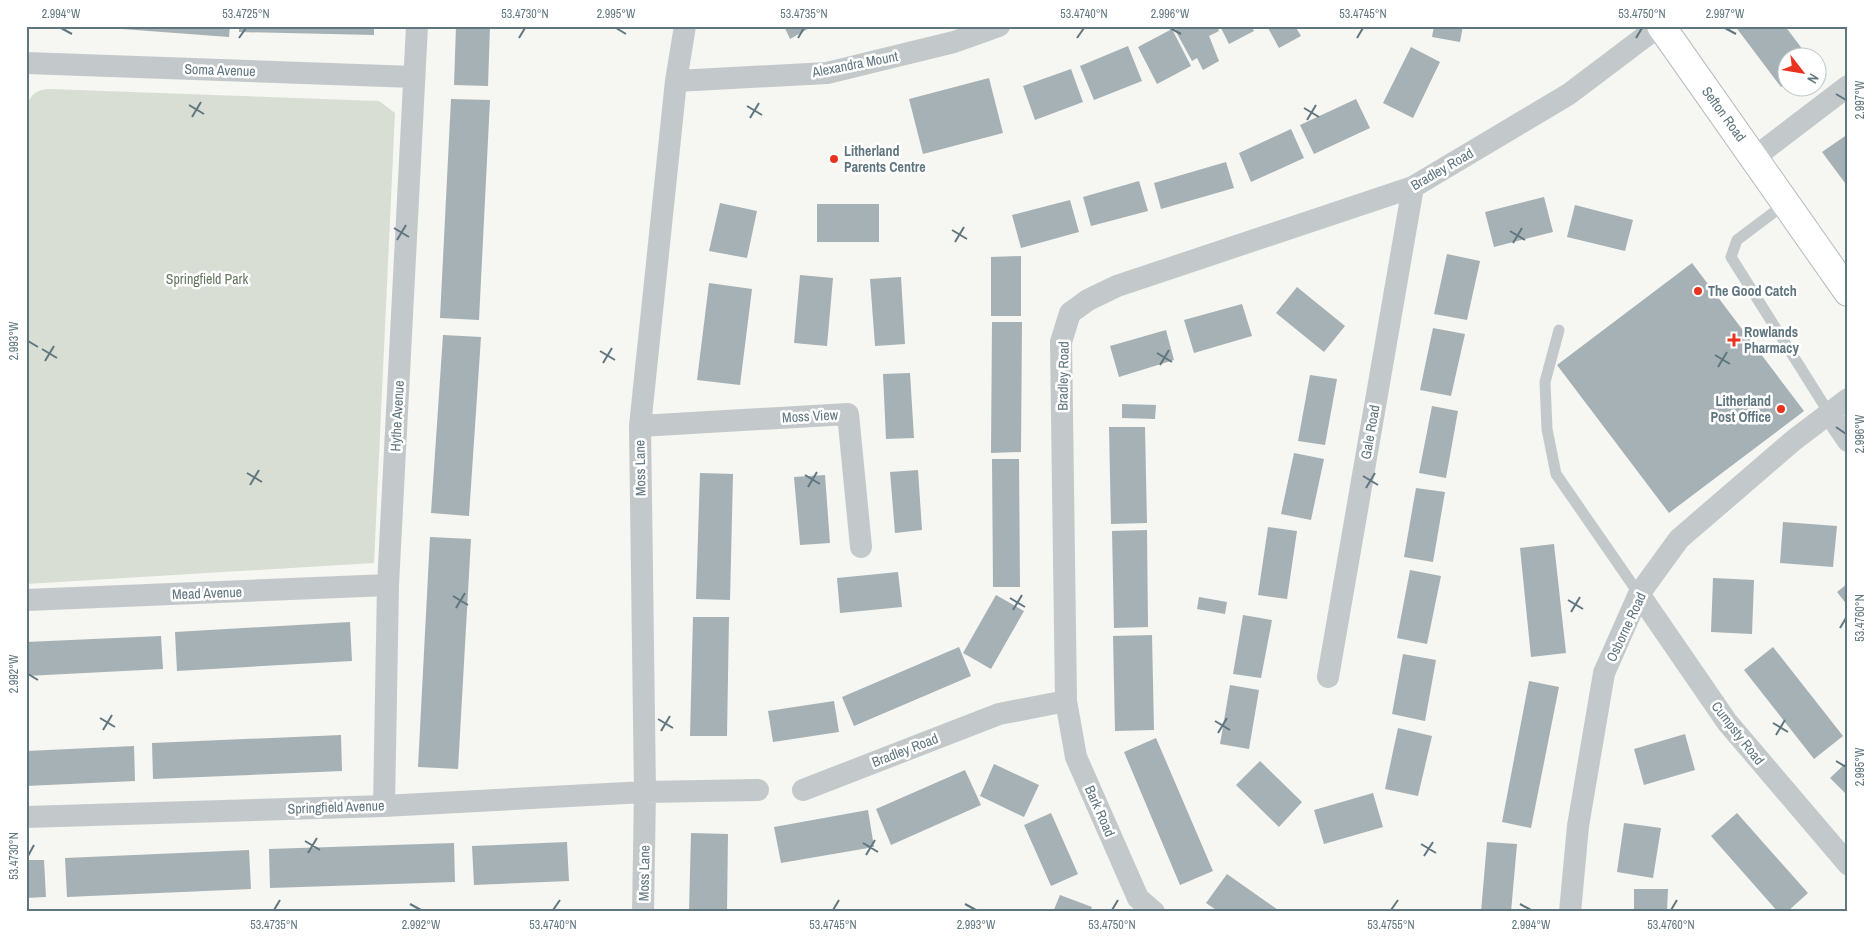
<svg xmlns="http://www.w3.org/2000/svg" width="1874" height="938" viewBox="0 0 1874 938" font-family="'Archivo Narrow',sans-serif">
	<style>
		.green { fill: #d8ded3 }
		.building { fill: #a6b1b5 }
		.lines { fill: none; stroke-linecap: round; stroke-linejoin: round }
		.secondary-casing { stroke: #b5bcbf; stroke-width: 30 }
		.lane { stroke: #c3c8ca; stroke-width: 11 }
		.street { stroke: #c3c8ca; stroke-width: 22 }
		.secondary { stroke: #fff; stroke-width: 28 }
		.ticks { fill: none; stroke: #60767f; stroke-width: 2 }
		.poi-dot { fill: #ea331e; stroke: #fff; stroke-width: 2 }
		.labels { text-anchor: middle; dominant-baseline: central; stroke-width: 5; stroke-linejoin: round; paint-order: stroke }
		.street-label { font-size: 14px; fill: #60767f; stroke: #fff }
		.poi-label { font-size: 14px; font-weight: bold; fill: #60767f; stroke: #fff; text-anchor: start }
		.park-label { font-size: 14px; fill: #66775f; stroke: #fff }
		.neatline { fill: none; stroke: #60767f; stroke-width: 2 }
		.ticks-label { font-size: 12px; text-anchor: middle; fill: #60767f }
	</style>
	<rect width="100%" height="100%" fill="#f6f6f2"/>
	<path class="green" d="M49,89L379,101L395,113L374,563L26,584V109C30,95 35,90 49,89Z"/>
	<path class="building" d="M82,26H230L229,37Z
		M239,26H374V35L239,32Z
		M456,26H490L488,86L454,85Z
		M784,26H813L790,39Z
		M1183,26H1217L1219,31L1209,36L1219,61L1203,70L1197,58L1192,61L1175,30Z
		M1220,26H1251L1254,31L1229,44Z
		M1267,26H1295L1301,36L1279,48Z
		M1434,26H1463L1460,42L1432,37Z
		M1735,26H1785L1809,58H1786V83L1781,87Z
		M1172,29L1191,66L1157,84L1138,47Z
		M1128,46L1142,81L1094,100L1080,66Z
		M1411,47L1440,62L1413,118L1383,103Z
		M1071,69L1083,102L1035,120L1023,86Z
		M989,78L1003,133L923,154L909,99Z
		M451,99L490,100L479,320L440,318Z
		M1356,99L1370,128L1314,154L1300,125Z
		M1291,129L1304,158L1251,182L1239,153Z
		M1848,134V187L1822,152Z
		M1226,162L1234,188L1161,209L1154,183Z
		M1139,181L1148,211L1091,226L1083,197Z
		M1544,197L1553,232L1494,247L1485,212Z
		M1070,200L1079,232L1021,248L1012,215Z
		M720,203L757,211L747,258L709,251Z
		M817,204H879V242H817Z
		M1575,205L1633,220L1625,251L1567,237Z
		M1447,254L1480,261L1467,320L1434,314Z
		M1021,256V316H991V257Z
		M1692,263L1804,411L1669,513L1557,365Z
		M800,275L833,278L827,346L794,343Z
		M901,277L905,344L875,346L870,279Z
		M709,283L752,289L740,385L697,380Z
		M1297,287L1345,326L1324,352L1276,313Z
		M1242,304L1252,336L1194,353L1184,320Z
		M992,322H1022L1021,452L991,453Z
		M1433,328L1465,334L1451,396L1420,390Z
		M1166,330L1174,360L1119,377L1110,346Z
		M443,335L481,337L469,516L431,513Z
		M910,373L914,438L886,439L883,374Z
		M1310,375L1337,379L1325,445L1298,441Z
		M1122,404L1156,405L1155,419L1122,418Z
		M1432,406L1458,411L1446,478L1419,473Z
		M1109,427H1145L1147,523L1111,524Z
		M1294,453L1324,459L1311,520L1281,514Z
		M992,459H1019L1020,587H993Z
		M918,470L922,530L895,533L890,472Z
		M700,473L733,474L730,600L696,599Z
		M825,475L830,543L800,545L794,477Z
		M1416,488L1445,492L1433,562L1404,557Z
		M1783,522L1837,526L1833,567L1780,563Z
		M1268,527L1297,531L1287,599L1258,595Z
		M1147,530L1148,627L1114,628L1112,531Z
		M430,537L471,539L458,769L418,767Z
		M1554,544L1566,653L1531,657L1520,548Z
		M1410,570L1441,576L1427,644L1397,638Z
		M898,572L902,607L840,613L837,578Z
		M1713,578L1754,580L1752,634L1711,632Z
		M1848,583V606L1837,592Z
		M996,595L1024,611L991,669L963,653Z
		M1199,597L1227,602L1225,614L1197,609Z
		M1243,615L1272,620L1261,678L1233,674Z
		M693,617H729L727,736H690Z
		M350,622L352,661L177,671L175,632Z
		M1152,635L1154,730L1115,731L1113,636Z
		M161,636L163,669L26,676V642Z
		M959,647L971,676L854,726L842,697Z
		M1773,647L1843,736L1814,759L1744,670Z
		M1403,654L1436,660L1425,721L1392,714Z
		M1529,681L1559,687L1531,828L1502,822Z
		M1230,685L1259,690L1249,749L1220,744Z
		M834,701L839,732L773,742L768,711Z
		M1398,728L1432,736L1418,796L1385,789Z
		M1685,734L1695,770L1644,785L1634,749Z
		M341,735L342,771L153,779L152,743Z
		M1156,738L1213,871L1180,885L1124,752Z
		M134,746L135,781L26,786V751Z
		M1260,761L1302,802L1279,827L1236,785Z
		M1848,761V796L1830,778Z
		M994,764L1039,785L1024,817L980,796Z
		M965,770L981,805L891,845L876,809Z
		M1373,793L1383,827L1324,844L1314,810Z
		M868,810L874,847L781,863L774,827Z
		M1051,813L1078,874L1051,886L1024,825Z
		M1737,813L1808,893L1787,912H1778L1711,836Z
		M1624,823L1661,828L1653,878L1617,872Z
		M691,833L728,834L727,912H689Z
		M567,842L569,881L474,885L472,846Z
		M1487,842L1517,844L1511,912H1481Z
		M454,843L455,882L270,888L269,849Z
		M249,850L251,889L67,897L65,858Z
		M26,860H44L46,897L26,898Z
		M1227,874L1244,886L1281,912H1219L1206,903Z
		M1634,889H1668L1667,912H1634Z
		M1060,895L1092,907L1090,912H1053Z"/>
	<g class="lines">
		<g class="secondary-casing">
			<path id="secondary" d="M1661,26L1848,292"/>
		</g>
		<path class="lane" d="M1786,203L1737,240L1731,257L1829,413
			M1559,330L1545,382L1547,429L1556,474L1639,594"/>
		<path class="street" d="M26,63L414,77
			M676,81L827,73L954,42L999,26
			M1755,157L1848,86
			M1829,413L1848,441
			M640,426L848,414L861,547
			M1639,594L1727,722L1848,864
			M26,600L388,585
			M1328,677L1413,187
			M803,790L999,714L1066,701
			M384,806L388,585L417,26
			M26,817L384,806L645,792L758,790
			M643,912L645,792L640,426L676,81L685,26
			M1154,912L1138,898L1076,757L1066,701L1061,342L1070,313L1088,300L1117,286L1413,187L1569,94L1659,26
			M1570,912L1578,826L1604,673L1639,594L1679,539L1794,440L1848,399"/>
		<use href="#secondary" class="secondary"/>
	</g>
	<path class="ticks" d="M61,28L72,34M616,28L626,34M1170,28L1181,34M1725,28L1736,34M239,38L246,28M519,38L525,28M798,38L804,28M1077,38L1084,28M1357,38L1363,28M1636,38L1642,28M1836,94L1846,100M189,105L204,114M747,106L762,115M1304,108L1319,117M192,117L201,102M750,118L759,103M1307,120L1316,105M394,228L409,237M952,230L967,239M1510,231L1525,240M397,240L406,225M955,242L964,227M1513,243L1522,228M28,341L38,347M42,349L57,358M600,351L615,360M1157,353L1172,362M1715,355L1730,364M45,361L54,346M603,363L612,348M1160,365L1169,350M1718,367L1727,352M1836,427L1846,434M247,473L262,482M805,475L820,484M1363,476L1378,485M250,485L259,470M808,487L817,472M1366,488L1375,473M453,596L468,605M1010,598L1025,607M1568,600L1583,609M456,608L465,593M1013,610L1022,595M1571,612L1580,597M1840,628L1846,618M28,674L38,680M100,718L115,727M658,719L673,728M1215,721L1230,730M1773,723L1788,732M103,730L112,715M661,731L670,716M1218,733L1227,718M1776,735L1785,720M1836,761L1846,767M305,841L320,850M863,843L878,852M1421,844L1436,853M308,853L317,838M866,855L875,840M28,856L34,845M1424,856L1433,842M410,904L421,910M965,904L976,910M1520,904L1531,910M274,910L280,900M553,910L560,900M833,910L839,900M1112,910L1118,900M1391,910L1398,900M1671,910L1677,900"/>
	<g class="poi-dot">
		<circle cx="834" cy="159" r="5"/>
		<circle cx="1698" cy="291" r="5"/>
		<path d="M1731.5 332.5h5v5h5v5h-5v5h-5v-5h-5v-5h5z"/>
		<circle cx="1781" cy="409" r="5"/>
	</g>
	<g class="labels">
		<g class="street-label">
			<text transform="translate(855 64) rotate(-11)">Alexandra Mount</text>
			<text transform="translate(220 70) rotate(2)">Soma Avenue</text>
			<text transform="translate(1724 114) rotate(54)">Sefton Road</text>
			<text transform="translate(1442 169) rotate(-30)">Bradley Road</text>
			<text transform="translate(1063 376) rotate(-89)">Bradley Road</text>
			<text transform="translate(397 416) rotate(-87)">Hythe Avenue</text>
			<text transform="translate(810 416) rotate(-3)">Moss View</text>
			<text transform="translate(1370 432) rotate(-80)">Gale Road</text>
			<text transform="translate(640 468) rotate(-91)">Moss Lane</text>
			<text transform="translate(207 593) rotate(-2)">Mead Avenue</text>
			<text transform="translate(1626 627) rotate(-65)">Osborne Road</text>
			<text transform="translate(1738 733) rotate(52)">Cumpsty Road</text>
			<text transform="translate(905 750) rotate(-21)">Bradley Road</text>
			<text transform="translate(336 807) rotate(-2)">Springfield Avenue</text>
			<text transform="translate(1100 811) rotate(66)">Bark Road</text>
			<text transform="translate(644 873) rotate(-89)">Moss Lane</text>
		</g>
		<g class="poi-label">
			<text x="844" y="151">Litherland<tspan x="844" dy="16">Parents Centre</tspan></text>
			<text x="1708" y="291">The Good Catch</text>
			<text x="1744" y="332">Rowlands<tspan x="1744" dy="16">Pharmacy</tspan></text>
			<text x="1771" y="401" text-anchor="end">Litherland<tspan x="1771" dy="16">Post Office</tspan></text>
		</g>
		<g class="park-label">
			<text x="207" y="279">Springfield Park</text>
		</g>
	</g>
	<rect width="1874" height="938" fill="none" stroke="#ffffff" stroke-width="55"/>
	<g transform="translate(1802 72) rotate(121)"><circle r="24" fill="#ffffff" stroke="#bfc8cc"/>
	<path d="M0-4L9 19L0 12L-9 19Z" fill="#ea331e"/>
	<text y="-8" font-size="14" font-weight="bold" text-anchor="middle" fill="#60767f">N</text>
	</g>
	<rect x="28" y="28" width="1818" height="882" class="neatline"/>
	<g class="ticks-label">
		<text x="61" y="18">2.994°W</text>
		<text x="246" y="18">53.4725°N</text>
		<text x="525" y="18">53.4730°N</text>
		<text x="616" y="18">2.995°W</text>
		<text x="804" y="18">53.4735°N</text>
		<text x="1084" y="18">53.4740°N</text>
		<text x="1170" y="18">2.996°W</text>
		<text x="1363" y="18">53.4745°N</text>
		<text x="1642" y="18">53.4750°N</text>
		<text x="1725" y="18">2.997°W</text>
		<text transform="translate(1860 100) rotate(-90)" y="4">2.997°W</text>
		<text transform="translate(14 341) rotate(-90)" y="4">2.993°W</text>
		<text transform="translate(1860 434) rotate(-90)" y="4">2.996°W</text>
		<text transform="translate(1860 618) rotate(-90)" y="4">53.4760°N</text>
		<text transform="translate(14 674) rotate(-90)" y="4">2.992°W</text>
		<text transform="translate(1860 767) rotate(-90)" y="4">2.995°W</text>
		<text transform="translate(14 856) rotate(-90)" y="4">53.4730°N</text>
		<text x="274" y="929">53.4735°N</text>
		<text x="421" y="929">2.992°W</text>
		<text x="553" y="929">53.4740°N</text>
		<text x="833" y="929">53.4745°N</text>
		<text x="976" y="929">2.993°W</text>
		<text x="1112" y="929">53.4750°N</text>
		<text x="1391" y="929">53.4755°N</text>
		<text x="1531" y="929">2.994°W</text>
		<text x="1671" y="929">53.4760°N</text>
	</g>
</svg>
